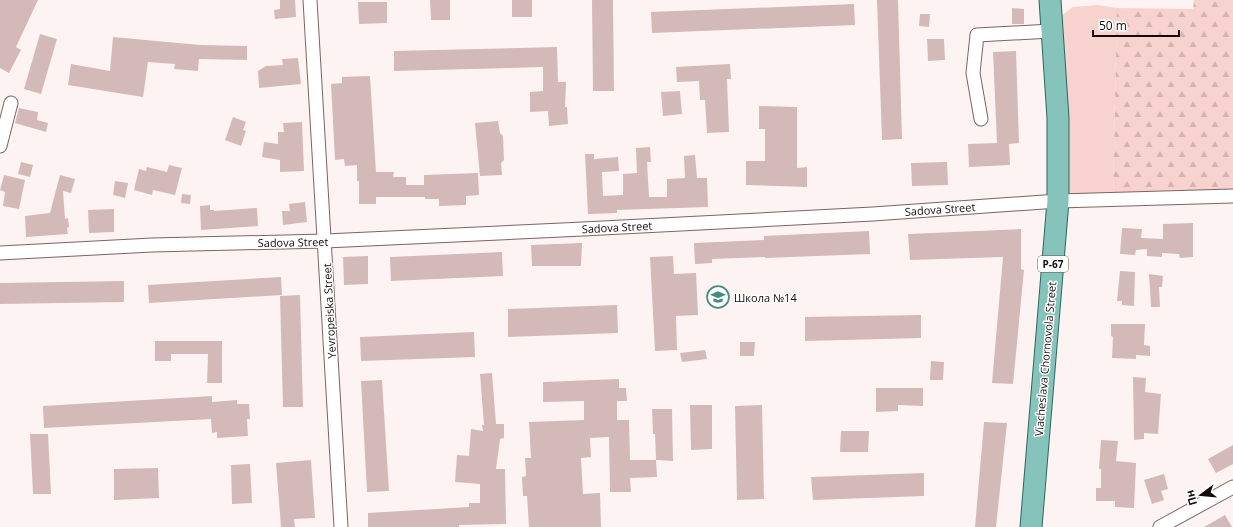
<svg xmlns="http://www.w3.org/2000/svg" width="1233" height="527" viewBox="0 0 1233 527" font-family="'Open Sans',sans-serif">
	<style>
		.grass { fill: #f8d2cf }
		.forest { fill: url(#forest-firs) }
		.building { fill: #d3bab9 }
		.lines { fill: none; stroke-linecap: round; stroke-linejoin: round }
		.street-casing { stroke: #7a6563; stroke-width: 15 }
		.primary-casing { stroke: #296960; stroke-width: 23 }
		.street { stroke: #fff; stroke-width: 13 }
		.primary { stroke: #85c3bb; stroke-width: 21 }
		.labels { text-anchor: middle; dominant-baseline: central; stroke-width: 3; stroke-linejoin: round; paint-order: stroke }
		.shield { fill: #fff; stroke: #5a5555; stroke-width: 1 }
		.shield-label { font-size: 10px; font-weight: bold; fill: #140c0c }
		.street-label { font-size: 11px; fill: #140c0c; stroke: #fff }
		.poi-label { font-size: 11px; fill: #140c0c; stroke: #fff; text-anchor: start }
	</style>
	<defs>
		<pattern id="forest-firs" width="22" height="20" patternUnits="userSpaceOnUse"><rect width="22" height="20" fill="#f8d2cf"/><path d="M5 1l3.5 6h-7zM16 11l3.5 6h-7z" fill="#d4b3b1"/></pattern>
	</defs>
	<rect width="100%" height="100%" fill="#fef3f3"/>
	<path class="grass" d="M1098,5L1117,8L1113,196H1069V124L1061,16L1073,7Z"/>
	<path class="forest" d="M1194,0H1233V193L1113,196L1117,8L1193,9Z"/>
	<path class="building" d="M0,0H38L16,47L21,50L9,73L0,68Z
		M280,0H295L296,17L275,19L274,10L280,9Z
		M430,0H450V20H431Z
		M512,0H532V17H512Z
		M592,0H613L614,91H593Z
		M877,0H898L902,139L882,140Z
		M358,2H387V23L359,24Z
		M854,4L855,25L652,33L651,12Z
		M1012,8L1024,9V24H1012Z
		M920,14H930L929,27L919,26Z
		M40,34L57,39L41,94L24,89Z
		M113,37L200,45L247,46V60L199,59L198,71L174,69L175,64L148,62L143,97L68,85L71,64L110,71Z
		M927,39H944L945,60L928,61Z
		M557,47L558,82H566L565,107H567L568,124L549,126L548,111L530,112V92L543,91V67L394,71V51Z
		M1016,51L1019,143L1009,144L1010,165L969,167L968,144L997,143L993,52Z
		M298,58L301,84L259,88L258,71L266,66L283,65L282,59Z
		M730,64L731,79H727L729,132L707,133L705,100H700L699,81L677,82L676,67Z
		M370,76L376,172H394L393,177H406V185H424V175L478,173L479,195L466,196V205L439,206V199H425V197H376V204H359V181H357V165L345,166L344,159L335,160L331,84L342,83V77Z
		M680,91L682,114L663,116L661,92Z
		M759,106L797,107V168L807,167V187L746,185V161H765V129H759Z
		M19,108L38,112L37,120L48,123L46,132L15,123Z
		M233,117L246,122L243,130L246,131L241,146L225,140Z
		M498,121L500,133L503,136L504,160L501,163L502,175L480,176L475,123Z
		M302,122L304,171L280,172V160L262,157L264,142L278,144V132H284L283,123Z
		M650,147L651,162H647L649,197H667V179L685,178L684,156L695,155L697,178H707L708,207L617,210V213L588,214L585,154H594V159L618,157L619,171L602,172L603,196L623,195V174L637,173L636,148Z
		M21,162L33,165L30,177L18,174Z
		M947,162L948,185L912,186L911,163Z
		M169,165L182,168L175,195L153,190L152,195L134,190L139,169L146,171L147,167L167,172Z
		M4,175L25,180L19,209L3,206L5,192L0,190Z
		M60,175L75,179L71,193L63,191L65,219L68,218L69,227L67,228L68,234L26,237L25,216L50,213Z
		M115,181L128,183L125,198L113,195Z
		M182,194L191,195L190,204L181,203Z
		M305,202L307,222L283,225L282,211H290L289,204Z
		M210,205V210H214V211L257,208L258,226L201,230L200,206Z
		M114,209V232L89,233L88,210Z
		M1193,223V257L1180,258L1179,254L1162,253V257L1147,256V249L1136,250L1135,255L1120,254L1122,228L1142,229L1141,238L1163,239V224Z
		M1021,229V269L1024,270L1013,384L992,383L1003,257L910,260L908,234Z
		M869,231L870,254L765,258V257L712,259V263L695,264L694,243L764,240V236Z
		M582,243L581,266H532L531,245Z
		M502,252L503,276L391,281L390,257Z
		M368,256V284L344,285L343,257Z
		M673,256L674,274L696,273L698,315L676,316L677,350L655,351L650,257Z
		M1120,271L1135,272L1134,306L1122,305V301H1117Z
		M1149,274L1163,276L1162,287H1159L1160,307H1151Z
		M281,277L282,295L149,303L148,285Z
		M124,281V302L0,304V283Z
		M300,295L303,407H283L280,296Z
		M617,305L618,333L508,337V309Z
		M921,315V338L805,341V317Z
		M1111,324H1145L1144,345L1150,346V356L1136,355V359L1112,358L1113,337L1111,336Z
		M474,332L475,357L361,361L360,337Z
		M155,341H222V383H207L208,354H171V361H155Z
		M740,342H755L754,356H740Z
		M705,350L707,359L682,362L680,353Z
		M931,361L944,362L943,380H930Z
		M492,373L496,424H504V438L500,439L496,469H505L506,524L459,525V527H368V513L469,507V503H480V484L455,482L457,455L469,456L471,429L483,431L482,425H484L480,374Z
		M1133,377L1146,378L1145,392L1161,394L1158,434L1144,433V439L1134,440Z
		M619,379V388H626L627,401H617V420H629L630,460H656L657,477L630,478L631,492H610L609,437L590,438L591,457L581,458L583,494L600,493L601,527H529L527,496H523L522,477L526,476L525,458H531L529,422L584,420V401L543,402V382Z
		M382,380L389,491L367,492L361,381Z
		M876,388H923V406L898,405V411L876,412Z
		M212,396V402L237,400V404H249L250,419H247L248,436L217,438V432L212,433L211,419L44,428L43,406Z
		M690,405H712V449L691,450Z
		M762,405L764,499L737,500L735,406Z
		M652,409H672L673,461L656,460L655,434H653Z
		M984,422L1007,423L996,527H975Z
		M841,431H869L868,452H840Z
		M30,434H48L51,494H33Z
		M1101,440L1118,441L1116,461L1136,463L1134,508L1115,507V501H1096V488H1101V469H1099Z
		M1233,445V464L1216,473L1208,459Z
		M311,460L315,518L294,519L295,527H281L276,463Z
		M250,464L252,503L232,504L231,465Z
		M158,468L159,498L114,500V469Z
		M924,473V496L813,500L811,477Z
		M1164,474L1168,489L1161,491L1164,500L1152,504L1144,480Z
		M1225,515L1232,527H1204Z"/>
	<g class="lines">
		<g class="street-casing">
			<path id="street" d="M310,0L341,527
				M981,119L973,73L977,35L1051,31
				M0,146L11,103
				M0,253L152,245L325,241L583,229L873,214L1058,201L1233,196
				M1160,527L1233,487"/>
		</g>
		<g class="primary-casing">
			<path id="primary" d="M1031,527L1058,201V118L1050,0"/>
		</g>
		<use href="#street" class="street"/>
		<use href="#primary" class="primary"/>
	</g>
	<defs>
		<g id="school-ring" transform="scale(1.15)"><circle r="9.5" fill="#fff" stroke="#468a80" stroke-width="1.5"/><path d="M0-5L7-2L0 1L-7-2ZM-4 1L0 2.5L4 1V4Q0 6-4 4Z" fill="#468a80"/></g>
	</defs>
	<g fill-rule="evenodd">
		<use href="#school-ring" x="718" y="297"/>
	</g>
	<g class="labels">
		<rect class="shield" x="1038" y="256" width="30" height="16" rx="3"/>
		<g class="shield-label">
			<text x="1053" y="264">Р-67</text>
		</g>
		<g class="street-label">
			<text transform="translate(940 209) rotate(-4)">Sadova Street</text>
			<text transform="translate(617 227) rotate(-3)">Sadova Street</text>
			<text transform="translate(293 242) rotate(-1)">Sadova Street</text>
			<text transform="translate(329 311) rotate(-93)">Yevropeiska Street</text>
			<text transform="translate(1045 359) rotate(-85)">Viacheslava Chornovola Street</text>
		</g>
		<g class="poi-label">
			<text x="734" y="297">Школа №14</text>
		</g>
	</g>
	<g transform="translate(1201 495) rotate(254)" stroke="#ffffff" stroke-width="3" paint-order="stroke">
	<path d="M0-3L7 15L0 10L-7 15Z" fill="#140c0c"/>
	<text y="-6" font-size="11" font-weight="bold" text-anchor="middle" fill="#140c0c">Пн</text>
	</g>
	<path d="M1093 30v6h86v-6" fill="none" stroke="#140c0c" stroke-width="2"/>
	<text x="1099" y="30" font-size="12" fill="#140c0c" stroke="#ffffff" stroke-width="3" paint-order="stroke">50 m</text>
</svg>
